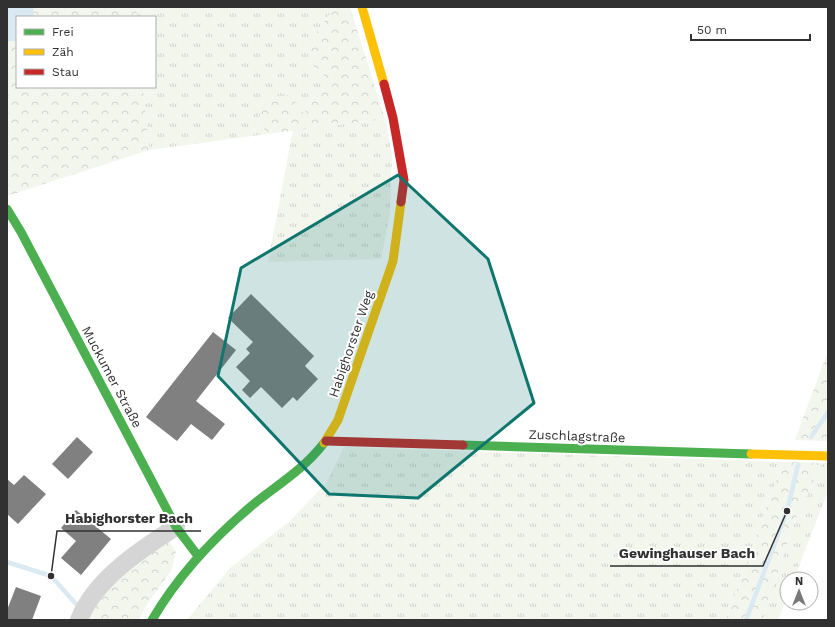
<svg xmlns="http://www.w3.org/2000/svg" width="835" height="627" viewBox="0 0 835 627" font-family="'Work Sans',sans-serif">
	<style>
		.grass { fill: url(#grass-tufts) }
		.forest { fill: url(#forest-crowns) }
		.water { fill: #dbe9f2 }
		.lines { fill: none; stroke-linecap: round; stroke-linejoin: round }
		.stream { stroke: #dbe9f2; stroke-width: 4.5 }
		.building { fill: #808080 }
		.street { stroke: #d5d5d5; stroke-width: 18 }
		.fast { stroke: #4caf50; stroke-width: 9 }
		.slow { stroke: #ffc107; stroke-width: 9 }
		.jam { stroke: #c62828; stroke-width: 9 }
		.marked { fill: #0f766e; fill-opacity: 0.2; stroke: #0f766e; stroke-width: 3; stroke-linejoin: round }
		.labels { text-anchor: middle; dominant-baseline: central; stroke-width: 4; stroke-linejoin: round; paint-order: stroke }
		.street-label { font-size: 13px; fill: #313131; stroke: #fff }
		.leader { fill: none; stroke: #313131; stroke-width: 1.5 }
		.callout-dot { fill: #313131; stroke: #fff; stroke-width: 1.5 }
		.callout-label { font-size: 14px; text-anchor: middle; font-weight: bold; fill: #313131; stroke: #fff; stroke-width: 4; stroke-linejoin: round; paint-order: stroke }
	</style>
	<defs>
		<pattern id="grass-tufts" width="24" height="20" patternUnits="userSpaceOnUse"><rect width="24" height="20" fill="#f2f6ed"/><path d="M3 7l-1-3M5 7V3M7 7l1-3M15 17l-1-3M17 17v-4M19 17l1-3" fill="none" stroke="#d0d3cc"/></pattern>
		<pattern id="forest-crowns" width="20" height="18" patternUnits="userSpaceOnUse"><rect width="20" height="18" fill="#f2f6ed"/><path d="M2 6a3 3 0 1 1 6 0M12 15a3 3 0 1 1 6 0" fill="none" stroke="#d0d3cc"/></pattern>
	</defs>
	<rect width="100%" height="100%" fill="#fff"/>
	<path class="grass" d="M136,7H331L332,11L317,32L334,85L316,95L304,115L258,119L267,134L149,150L143,87H155V17H137Z
		M385,119L392,155L390,214L381,259L268,262L293,130Z
		M344,447L783,462L726,620H187L230,568L290,521L327,482Z
		M822,463H828V491L794,579H787V597L778,620H762L796,518Z"/>
	<path class="forest" d="M7,7H136L137,17H17V87H143L149,150L7,196Z
		M331,7H350L385,119L267,134L258,119L269,97L290,95L304,114L316,95L333,85L308,59L317,32L332,11Z
		M828,351V441L795,440Z
		M783,462L822,463L796,518L762,620H726Z
		M168,540L176,552L171,571L146,606L139,620H84L120,576Z"/>
	<path class="water" d="M7,7H34L33,17H17V41H7Z"/>
	<g class="lines">
		<path class="stream" d="M811,437L828,412
			M7,562L51,576L76,604
			M746,620L787,511L798,465"/>
	</g>
	<path class="building" d="M251,294L314,356L305,366L318,379L297,401L293,397L282,408L261,387L250,398L242,390L250,381L236,367L250,353L246,349L253,342L228,318Z
		M213,332L236,350L196,401L225,424L212,440L191,424L177,441L146,417Z
		M77,437L93,452L68,479L52,464Z
		M24,475L46,494L18,524L7,514V479L14,485Z
		M76,510L111,539L81,575L61,558L76,541L61,528Z
		M16,587L41,596L32,620H7V610Z"/>
	<g class="lines">
		<path class="street" d="M79,620C94,580 141,549 176,527"/>
		<path class="fast" d="M7,209L21,232L176,527L198,556
			M463,445L751,454
			M152,620C179,574 214,537 255,503C279,484 305,468 324,443"/>
		<path class="slow" d="M362,7L384,84
			M324,443L338,420L393,261L401,202
			M751,454L828,456"/>
		<path class="jam" d="M384,84L393,118L404,180L401,202
			M326,441L463,445"/>
	</g>
	<path class="marked" d="M398,175L488,259L534,403L418,498L329,494L218,376L241,268Z"/>
	<g class="labels">
		<g class="street-label">
			<text transform="translate(351 344) rotate(-71)">Habighorster Weg</text>
			<text transform="translate(112 377) rotate(62)">Muckumer Straße</text>
			<text transform="translate(577 436) rotate(2)">Zuschlagstraße</text>
		</g>
	</g>
	<path class="leader" d="M51 576L57 531H201M787 511L763 566H610"/>
	<g class="callout-dot">
		<circle cx="51" cy="576" r="4"/>
		<circle cx="787" cy="511" r="4"/>
	</g>
	<g class="callout-label">
		<text x="129" y="523">Habighorster Bach</text>
		<text x="687" y="558">Gewinghauser Bach</text>
	</g>
	<rect width="835" height="627" fill="none" stroke="#313131" stroke-width="16"/>
	<rect x="16" y="16" width="140" height="72" fill="#ffffff" stroke="#adadad"/>
	<rect x="24" y="29" width="20" height="6" fill="#4caf50" stroke="#adadad"/>
	<text x="52" y="36" font-size="12" fill="#313131">Frei</text>
	<rect x="24" y="49" width="20" height="6" fill="#ffc107" stroke="#adadad"/>
	<text x="52" y="56" font-size="12" fill="#313131">Zäh</text>
	<rect x="24" y="69" width="20" height="6" fill="#c62828" stroke="#adadad"/>
	<text x="52" y="76" font-size="12" fill="#313131">Stau</text>
	<g transform="translate(799 591)"><circle r="19" fill="#ffffff" stroke="#adadad"/>
	<path d="M0-3L7 15L0 10L-7 15Z" fill="#797979"/>
	<text y="-6" font-size="11" font-weight="bold" text-anchor="middle" fill="#313131">N</text>
	</g>
	<path d="M691 34v6h119v-6" fill="none" stroke="#313131" stroke-width="2"/>
	<text x="697" y="34" font-size="12" fill="#313131" stroke="#ffffff" stroke-width="3" paint-order="stroke">50 m</text>
</svg>
